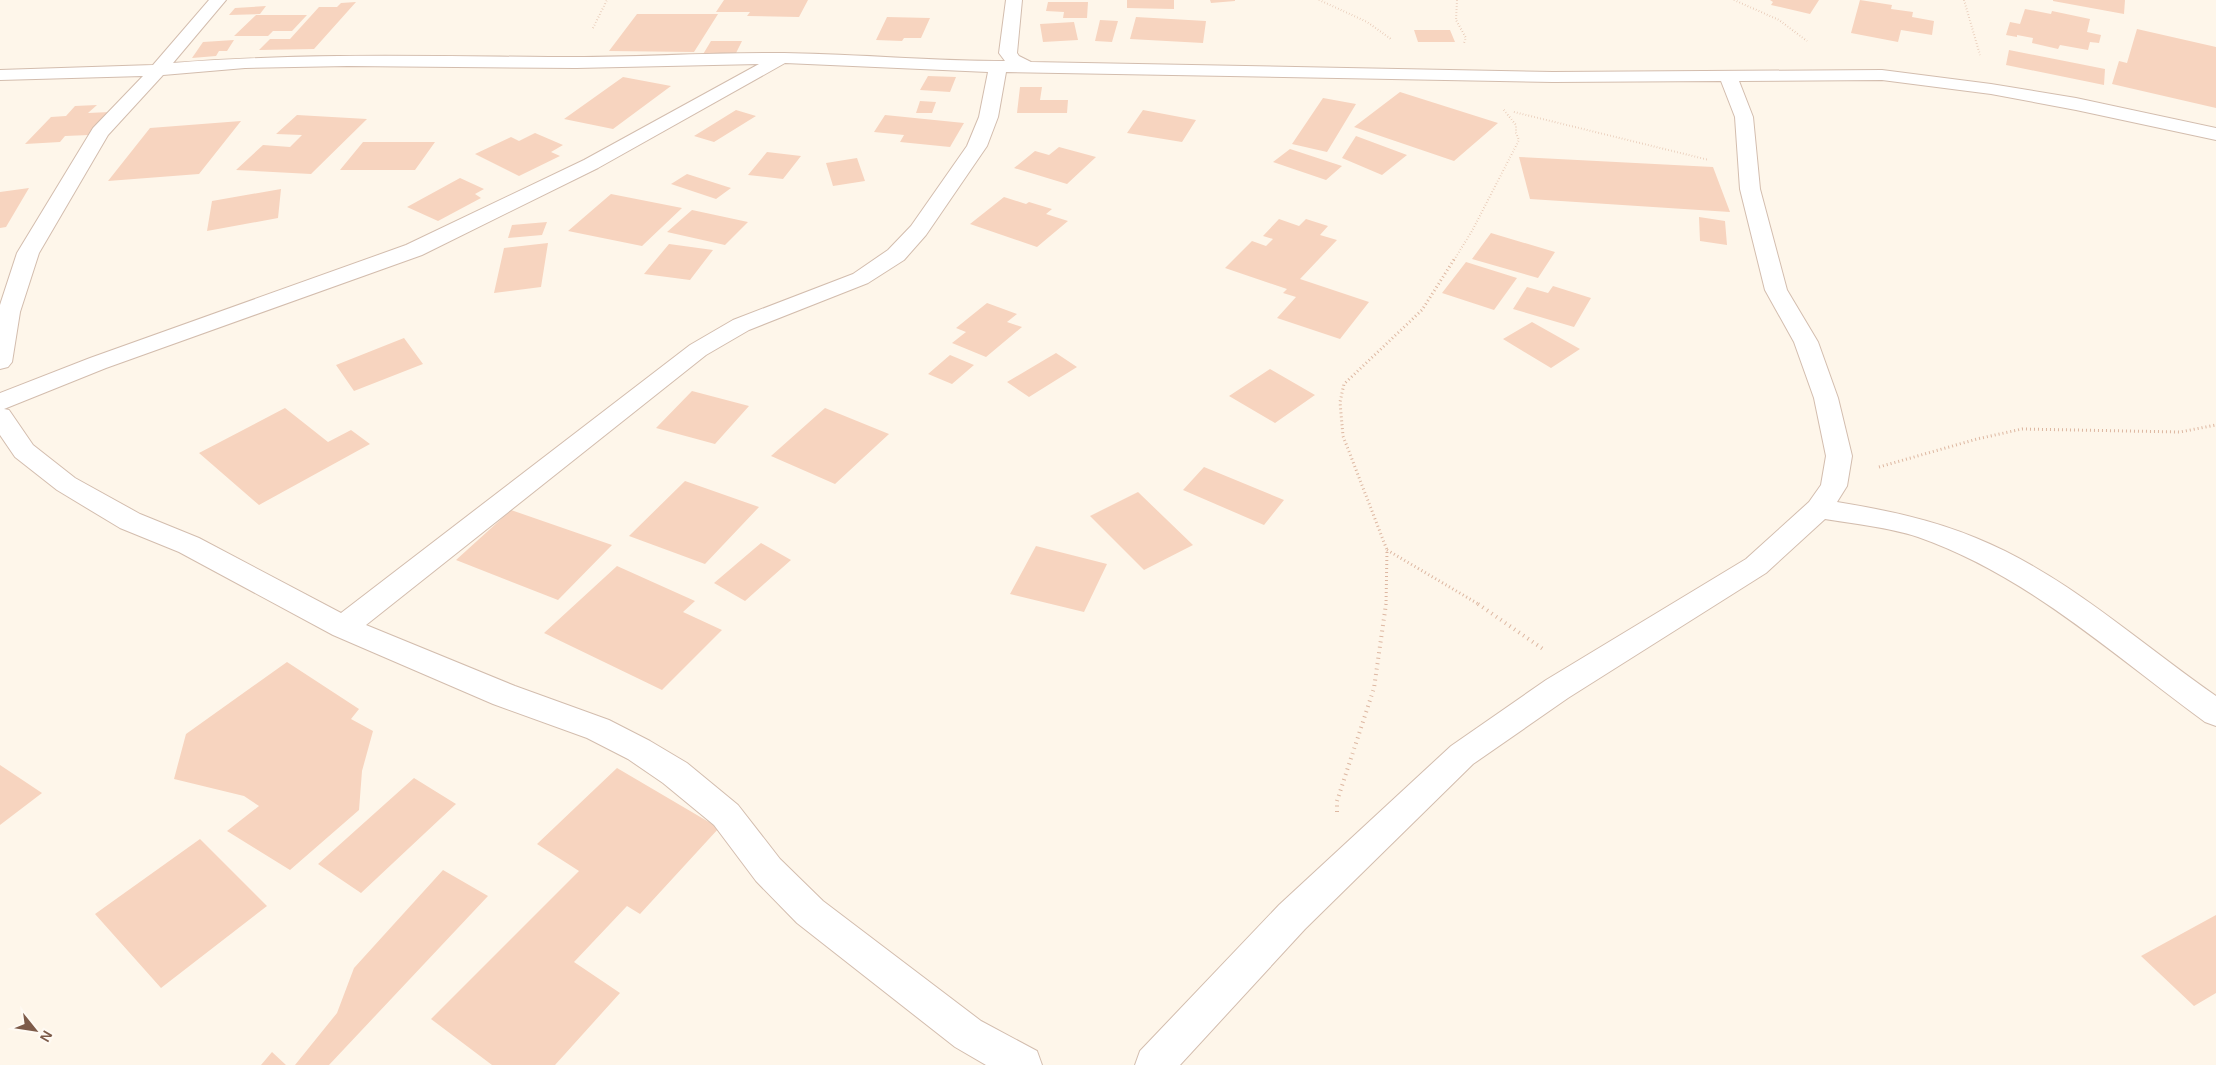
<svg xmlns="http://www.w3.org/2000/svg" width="2216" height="1065" viewBox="0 0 2216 1065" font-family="Arial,sans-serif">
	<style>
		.building { fill: #f7d4bf }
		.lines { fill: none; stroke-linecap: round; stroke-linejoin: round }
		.minor-casing { stroke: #d3bdae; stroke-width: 2 }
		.path-far2 { stroke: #ddb7a1; stroke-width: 2; stroke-dasharray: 0.5 2.5; stroke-linecap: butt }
		.path-far1 { stroke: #ddb7a1; stroke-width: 3; stroke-dasharray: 1 3; stroke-linecap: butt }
		.path { stroke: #ddb7a1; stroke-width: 4; stroke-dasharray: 1 4.5; stroke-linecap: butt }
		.minor { fill: #fff; fill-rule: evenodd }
	</style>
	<rect width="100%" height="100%" fill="#fef6ea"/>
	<path class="building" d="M724,0H808L799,17L747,16L750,12H716Z
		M1127,0H1174V9L1127,8Z
		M1210,0H1235V1L1211,3Z
		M1770,0H1819L1810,14L1771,5L1773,2Z
		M1860,0L1892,5L1891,9L1913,12L1912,17L1934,21L1932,35L1901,30L1898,42L1851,33Z
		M2053,0H2125L2124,14L2053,1Z
		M356,2L314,49L259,50L270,39H290L319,7H337L341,3Z
		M1048,2H1088L1087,18H1063L1064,12L1046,11Z
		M266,6L260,14L229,15L235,8Z
		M2025,9L2051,14L2052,11L2090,19L2087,32L2101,35L2099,43L2090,42L2088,50L2060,45L2058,49L2032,43L2033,38L2017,35V37L2006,35L2010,22L2020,24Z
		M637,14H718L694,52L609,51Z
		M256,15H307L292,31H273L268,36H234Z
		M887,17L930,18L921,38H904L902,41L876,40Z
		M1136,17L1206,21L1203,43L1130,39Z
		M1100,20L1118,21L1112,42L1095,41Z
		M1074,22L1078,40L1043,42L1040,24Z
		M2137,29L2216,47V108L2112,84L2119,61L2127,63Z
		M1414,30H1450L1455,42H1418Z
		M234,40L227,51H219L216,56L192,58L203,42Z
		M711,41H742L735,55L702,56Z
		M2009,50L2105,69L2104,85L2006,65Z
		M928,76L956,77L950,92L920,90Z
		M623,77L671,86L613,129L564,119Z
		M1020,87H1042L1040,100H1068L1067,113H1017Z
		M1400,92L1498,123L1454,161L1354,127Z
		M1323,98L1356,104L1327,152L1292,144Z
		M920,101L936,102L932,113H916Z
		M97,105L88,113L110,112L89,135L65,136L60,142L25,144L51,117L66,116L75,106Z
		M736,110L756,116L714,142L694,136Z
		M1143,110L1196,120L1182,142L1127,133Z
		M297,115L367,119L311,174L236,170L263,145L290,147L302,135L276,134Z
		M885,115L964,123L950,147L900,142L904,135L874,132Z
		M241,121L199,174L108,181L150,128Z
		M535,133L563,145L551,152L560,156L519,176L475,154L511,137L519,141Z
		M1356,136L1407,155L1382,175L1342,158Z
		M363,142H435L415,170H340Z
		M1059,147L1096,157L1067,184L1014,168L1035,151L1049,155Z
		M1290,149L1342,166L1326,180L1273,162Z
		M767,152L801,156L783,179L748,175Z
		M1519,157L1713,167L1730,212L1530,199Z
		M857,158L865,181L833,186L826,163Z
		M687,174L731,188L716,199L671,184Z
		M460,178L484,189L475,194L481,198L438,221L407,207Z
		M29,188L6,227L0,228V192Z
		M281,189L278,218L207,231L212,201Z
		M611,194L682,208L642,246L568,231Z
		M1004,197L1026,204L1029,202L1052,209L1046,214L1068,221L1037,247L970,224Z
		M692,210L748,222L725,245L667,232Z
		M1699,217L1725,221L1727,245L1700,241Z
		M1279,219L1299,226L1306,219L1328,226L1320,235L1337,240L1300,279L1369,302L1340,339L1277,318L1296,297L1283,293L1287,289L1225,268L1252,241L1266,246L1273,239L1263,236Z
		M547,222L542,235L508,238L512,225Z
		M1491,233L1555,252L1538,278L1472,259Z
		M548,243L541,287L494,293L504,248Z
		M669,244L713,250L690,280L644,274Z
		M1466,262L1517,278L1494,310L1442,293Z
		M1553,286L1591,298L1574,327L1513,309L1527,287L1548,293Z
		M987,303L1017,314L1007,322L1022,327L986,357L952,343L966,332L956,328Z
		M1532,322L1580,349L1551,368L1503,339Z
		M404,338L423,364L354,391L336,365Z
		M1056,353L1077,367L1029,397L1007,382Z
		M950,355L974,365L952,384L928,374Z
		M1270,369L1315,395L1275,423L1229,396Z
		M692,391L749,406L715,444L656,428Z
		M285,408L328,442L351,430L370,444L259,505L199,453Z
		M825,408L889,434L835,484L771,456Z
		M1204,467L1284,500L1264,525L1183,490Z
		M685,481L759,507L705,564L629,536Z
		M1138,492L1193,545L1144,570L1090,516Z
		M511,510L612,545L558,600L456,560Z
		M761,543L791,560L745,601L714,583Z
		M1036,546L1107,564L1084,612L1010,594Z
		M617,566L695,601L683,612L722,630L662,690L544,633Z
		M287,662L359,709L351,719L373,731L362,771L359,810L290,870L227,831L259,806L244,796L174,779L186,734Z
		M0,765L42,793L0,825Z
		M617,768L719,828L640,914L627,906L574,962L620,993L555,1065H492L431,1019L579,871L537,844Z
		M414,778L456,804L361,893L318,864Z
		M200,839L267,906L161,988L95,914Z
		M443,870L488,896L329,1065H295L337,1013L354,968Z
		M2216,915V993L2194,1006L2141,956Z
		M272,1052L286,1065H261Z"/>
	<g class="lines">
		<g class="minor-casing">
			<path id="minor" d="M209,0H226L173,63C298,53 424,56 549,57C628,58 706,52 784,53C858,54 931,61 1005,61L999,53L1006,0H1022L1017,53L1019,56L1031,62L1553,72L1882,70L1991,84L2076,98L2216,128V140L2076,110L1991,94L1882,80L1739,81L1753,117L1760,189L1787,290L1818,342L1838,398L1852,456L1847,486L1837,502C1885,510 1931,519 1976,538C2065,574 2138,642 2216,696V726L2205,722C2113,655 2027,575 1918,537C1888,527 1855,524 1825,519L1766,573L1568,698L1473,764L1305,929L1180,1065H1135L1140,1051L1279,905L1451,746L1546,680L1746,559L1809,502L1821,485L1826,456L1814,398L1794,342L1765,290L1740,189L1735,117L1721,81L1553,82L1006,72L998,117L987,146L926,235L904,260L868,283L749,330L706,355L366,625L515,686L609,720L650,741L687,763L738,805L780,859L823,901L981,1021L1037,1051L1042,1065H986L955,1047L797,923L756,881L714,825L663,783L628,759L587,738L493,704L333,635L179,552L120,528L57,490L15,457L0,435V393L90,358L406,245L584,160L759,64L576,68L348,66L245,68L163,75L108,135L39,253L20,312L12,362L8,367L0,369V305L17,253L93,128L143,76L0,80V70L153,65ZM785,63L988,72L979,117L967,146L911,226L888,250L853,274L733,320L690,345L341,613L199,538L140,514L75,478L33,445L9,410L4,409L106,368L422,255L598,168Z"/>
		</g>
		<path class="path-far2" d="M1319,0L1367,22L1391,39
			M1457,0L1456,20L1466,38L1464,43
			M1734,0L1779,20L1807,41
			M1964,0L1980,55
			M593,28L607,0
			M1514,112L1709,160
			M1454,260L1472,231L1519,140L1516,133V125L1503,109"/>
		<path class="path-far1" d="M1879,467L1977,439L2022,429L2180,432L2216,425
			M1387,550L1480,605
			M1386,605L1387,550L1343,436L1340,402L1344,384L1422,310L1455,258"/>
		<path class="path" d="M1478,604L1543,649
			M1337,812V801L1374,688L1386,604"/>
		<use href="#minor" class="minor"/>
	</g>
	<g transform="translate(35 1030) rotate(120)" stroke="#fffaf3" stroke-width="4" paint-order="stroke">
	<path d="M0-4L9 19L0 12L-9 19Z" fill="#7d5b49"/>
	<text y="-8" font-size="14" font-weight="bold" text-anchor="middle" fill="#7d5b49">N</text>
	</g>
</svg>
